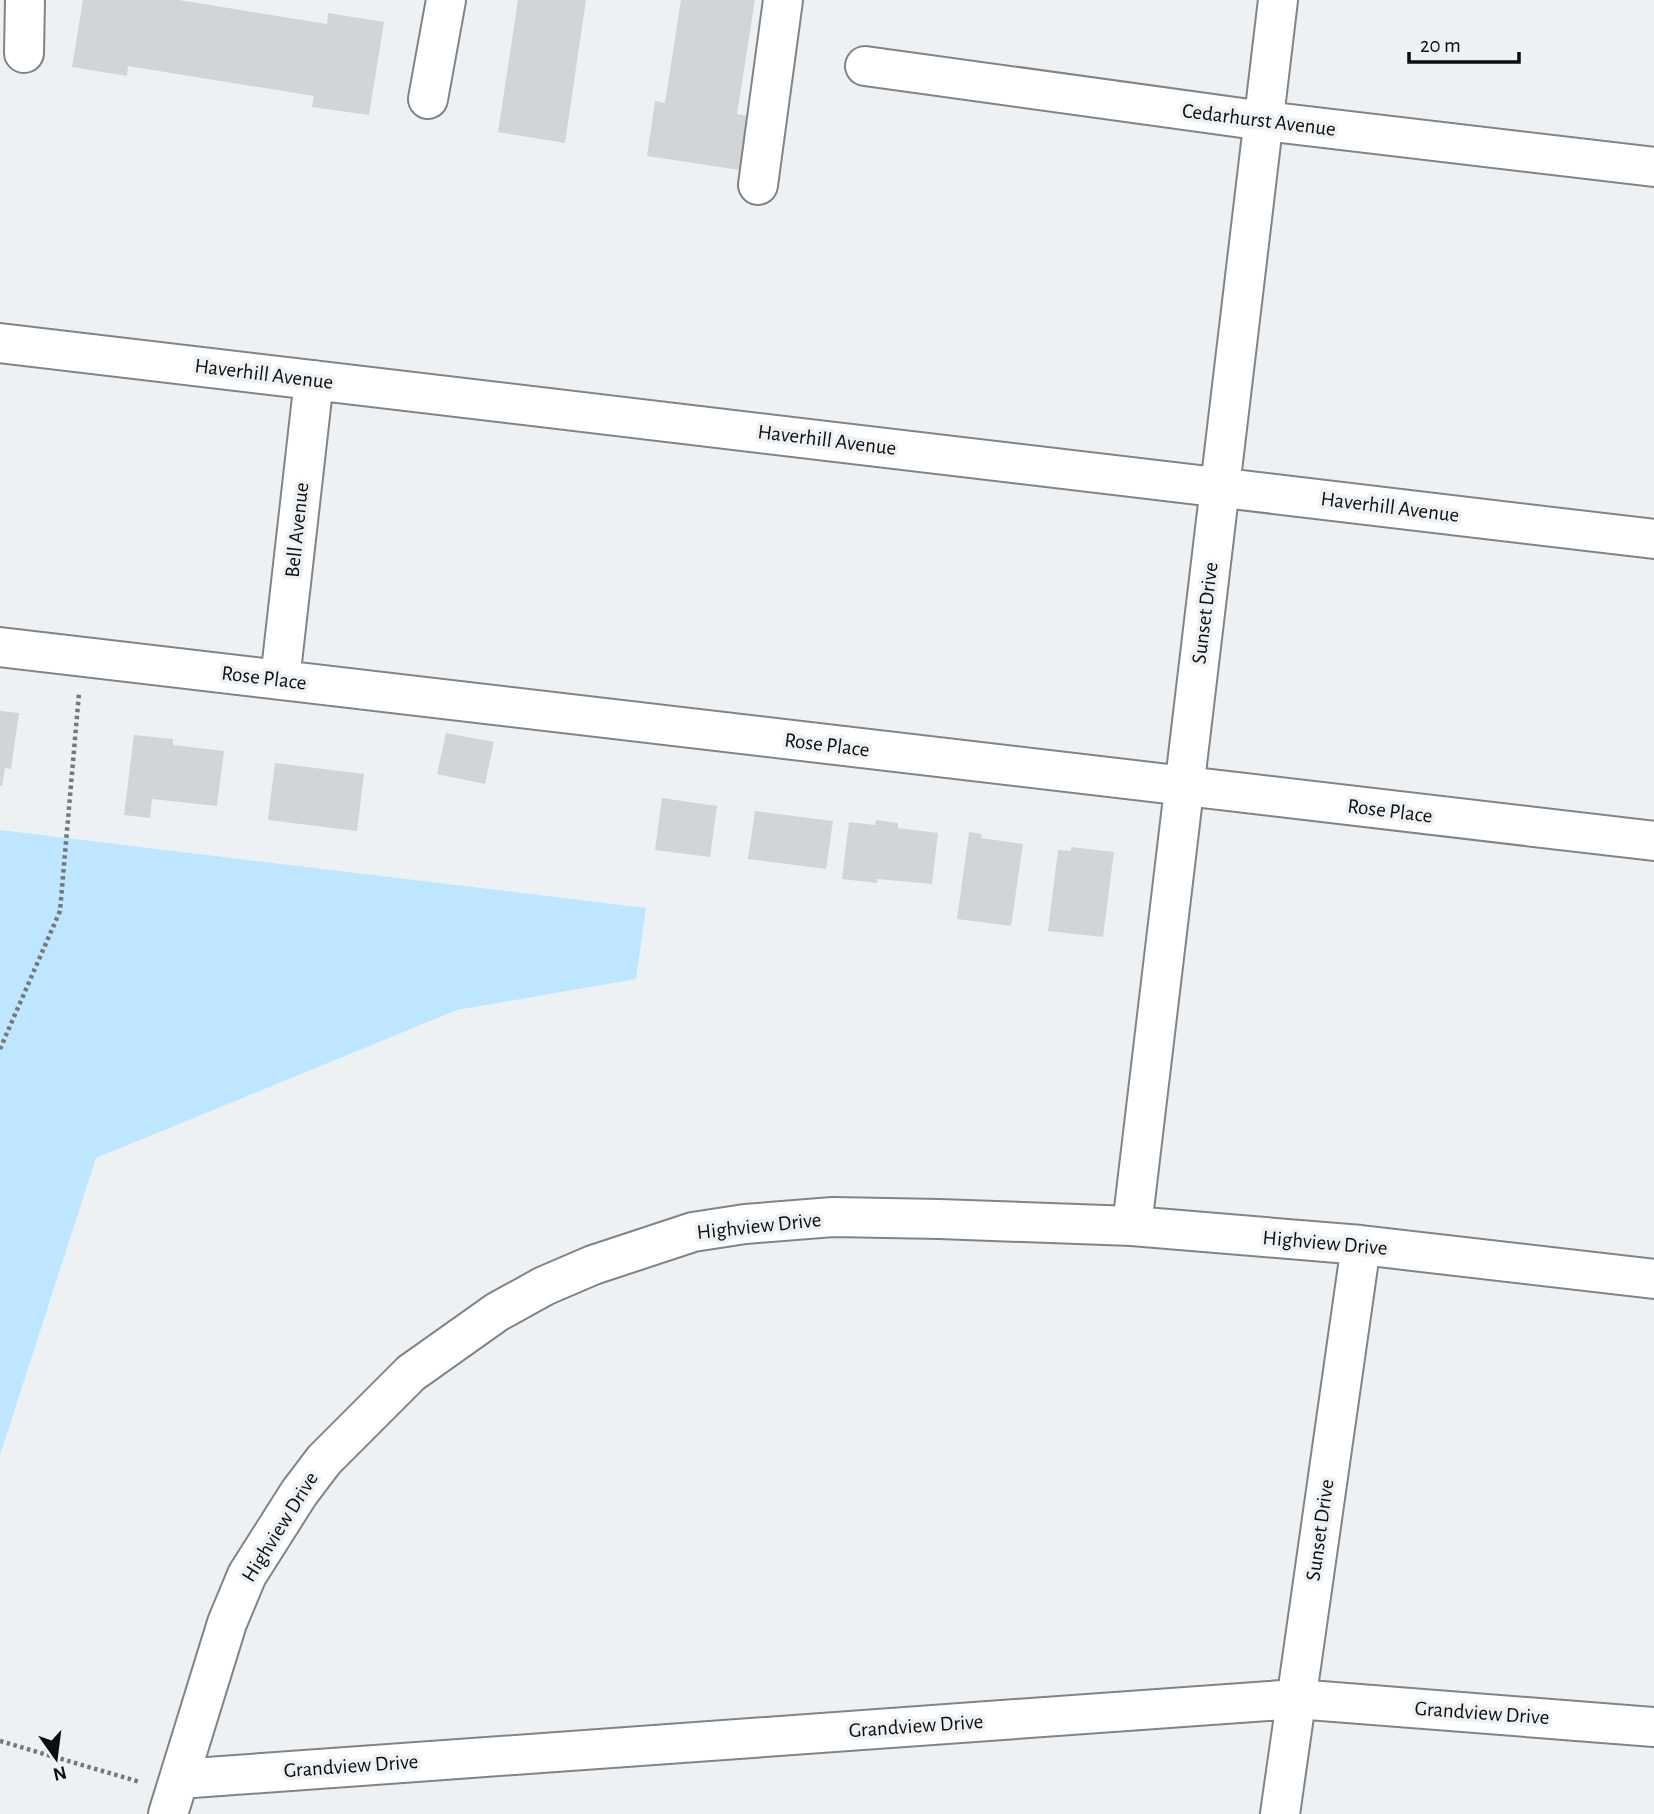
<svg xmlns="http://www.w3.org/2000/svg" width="1654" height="1814" viewBox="0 0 1654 1814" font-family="'Alegreya Sans',sans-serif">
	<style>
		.green { fill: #bfe6ff }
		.building { fill: #d2d5d8 }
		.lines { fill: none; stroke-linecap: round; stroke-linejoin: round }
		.minor-casing { stroke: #808486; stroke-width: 42 }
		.path { stroke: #757879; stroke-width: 4.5; stroke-dasharray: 3.5 3.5; stroke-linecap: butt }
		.minor { stroke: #fff; stroke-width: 38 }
		.labels { text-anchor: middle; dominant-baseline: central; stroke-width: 7; stroke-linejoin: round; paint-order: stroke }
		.street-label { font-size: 21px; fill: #0c0d0e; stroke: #edf1f3 }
	</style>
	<rect width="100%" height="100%" fill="#edf1f3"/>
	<path class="green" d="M0,830L646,908L636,979L457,1010L96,1158L0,1455Z"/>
	<path class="building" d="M83,0H179L327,24L328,13L384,22L369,115L312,107L314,96L128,66L127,76L72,67Z
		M518,0H586L565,143L498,132Z
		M681,0H755L737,114L748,116L740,170L647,156L655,101L665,103Z
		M0,711L19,713L11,769L5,768L2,786H0Z
		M446,733L494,742L485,784L437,774Z
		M134,735L173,739V745L224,751L217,806L152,799L150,818L124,815Z
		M275,763L364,774L357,831L268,820Z
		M662,798L717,806L710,857L655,850Z
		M755,811L833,821L826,869L748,859Z
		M876,820L898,823V828L938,833L932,884L877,879V883L842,879L849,822L875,825Z
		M969,832L982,834L981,838L1023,844L1011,926L957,919Z
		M1071,847L1114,852L1103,937L1048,931L1058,850L1071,851Z"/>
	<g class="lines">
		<g class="minor-casing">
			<path id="minor" d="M24,53L25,0
				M865,66L1264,121L1654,167
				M428,99L446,0
				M758,185L783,0
				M0,343L1654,539
				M0,647L1654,841
				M280,680L314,380
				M1132,1226L1278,0
				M179,1779L1296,1699L1654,1727
				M168,1814L227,1623L247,1575L299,1493L324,1460L411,1373L497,1312L544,1286L593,1265L693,1232L745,1224L833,1217L939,1219L1132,1226L1361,1245L1654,1279
				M1280,1814L1361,1245"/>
		</g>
		<path class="path" d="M0,1049L60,911L79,693
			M0,1741L140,1782"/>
		<use href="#minor" class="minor"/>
	</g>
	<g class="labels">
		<g class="street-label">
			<text transform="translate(1259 120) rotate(7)">Cedarhurst Avenue</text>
			<text transform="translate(264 374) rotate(7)">Haverhill Avenue</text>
			<text transform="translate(827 440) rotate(7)">Haverhill Avenue</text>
			<text transform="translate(1390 507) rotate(7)">Haverhill Avenue</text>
			<text transform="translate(297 530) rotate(-84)">Bell Avenue</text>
			<text transform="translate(1205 613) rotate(-83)">Sunset Drive</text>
			<text transform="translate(264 678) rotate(7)">Rose Place</text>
			<text transform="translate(827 745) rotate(7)">Rose Place</text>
			<text transform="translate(1390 811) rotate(7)">Rose Place</text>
			<text transform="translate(759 1226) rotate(-6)">Highview Drive</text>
			<text transform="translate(1325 1243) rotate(5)">Highview Drive</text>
			<text transform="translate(280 1527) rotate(-58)">Highview Drive</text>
			<text transform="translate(1320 1530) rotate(-82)">Sunset Drive</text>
			<text transform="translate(1482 1713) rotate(4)">Grandview Drive</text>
			<text transform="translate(916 1726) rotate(-4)">Grandview Drive</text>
			<text transform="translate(351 1766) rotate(-4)">Grandview Drive</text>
		</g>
	</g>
	<g transform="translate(56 1758) rotate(166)" stroke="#edf1f3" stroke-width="5" paint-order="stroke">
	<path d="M0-5L12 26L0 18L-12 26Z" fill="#0c0d0e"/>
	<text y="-10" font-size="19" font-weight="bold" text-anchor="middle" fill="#0c0d0e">N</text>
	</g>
	<path d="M1409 52v10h110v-10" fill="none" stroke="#0c0d0e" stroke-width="3.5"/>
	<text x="1420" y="52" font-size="21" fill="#0c0d0e" stroke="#edf1f3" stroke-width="5" paint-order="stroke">20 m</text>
</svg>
